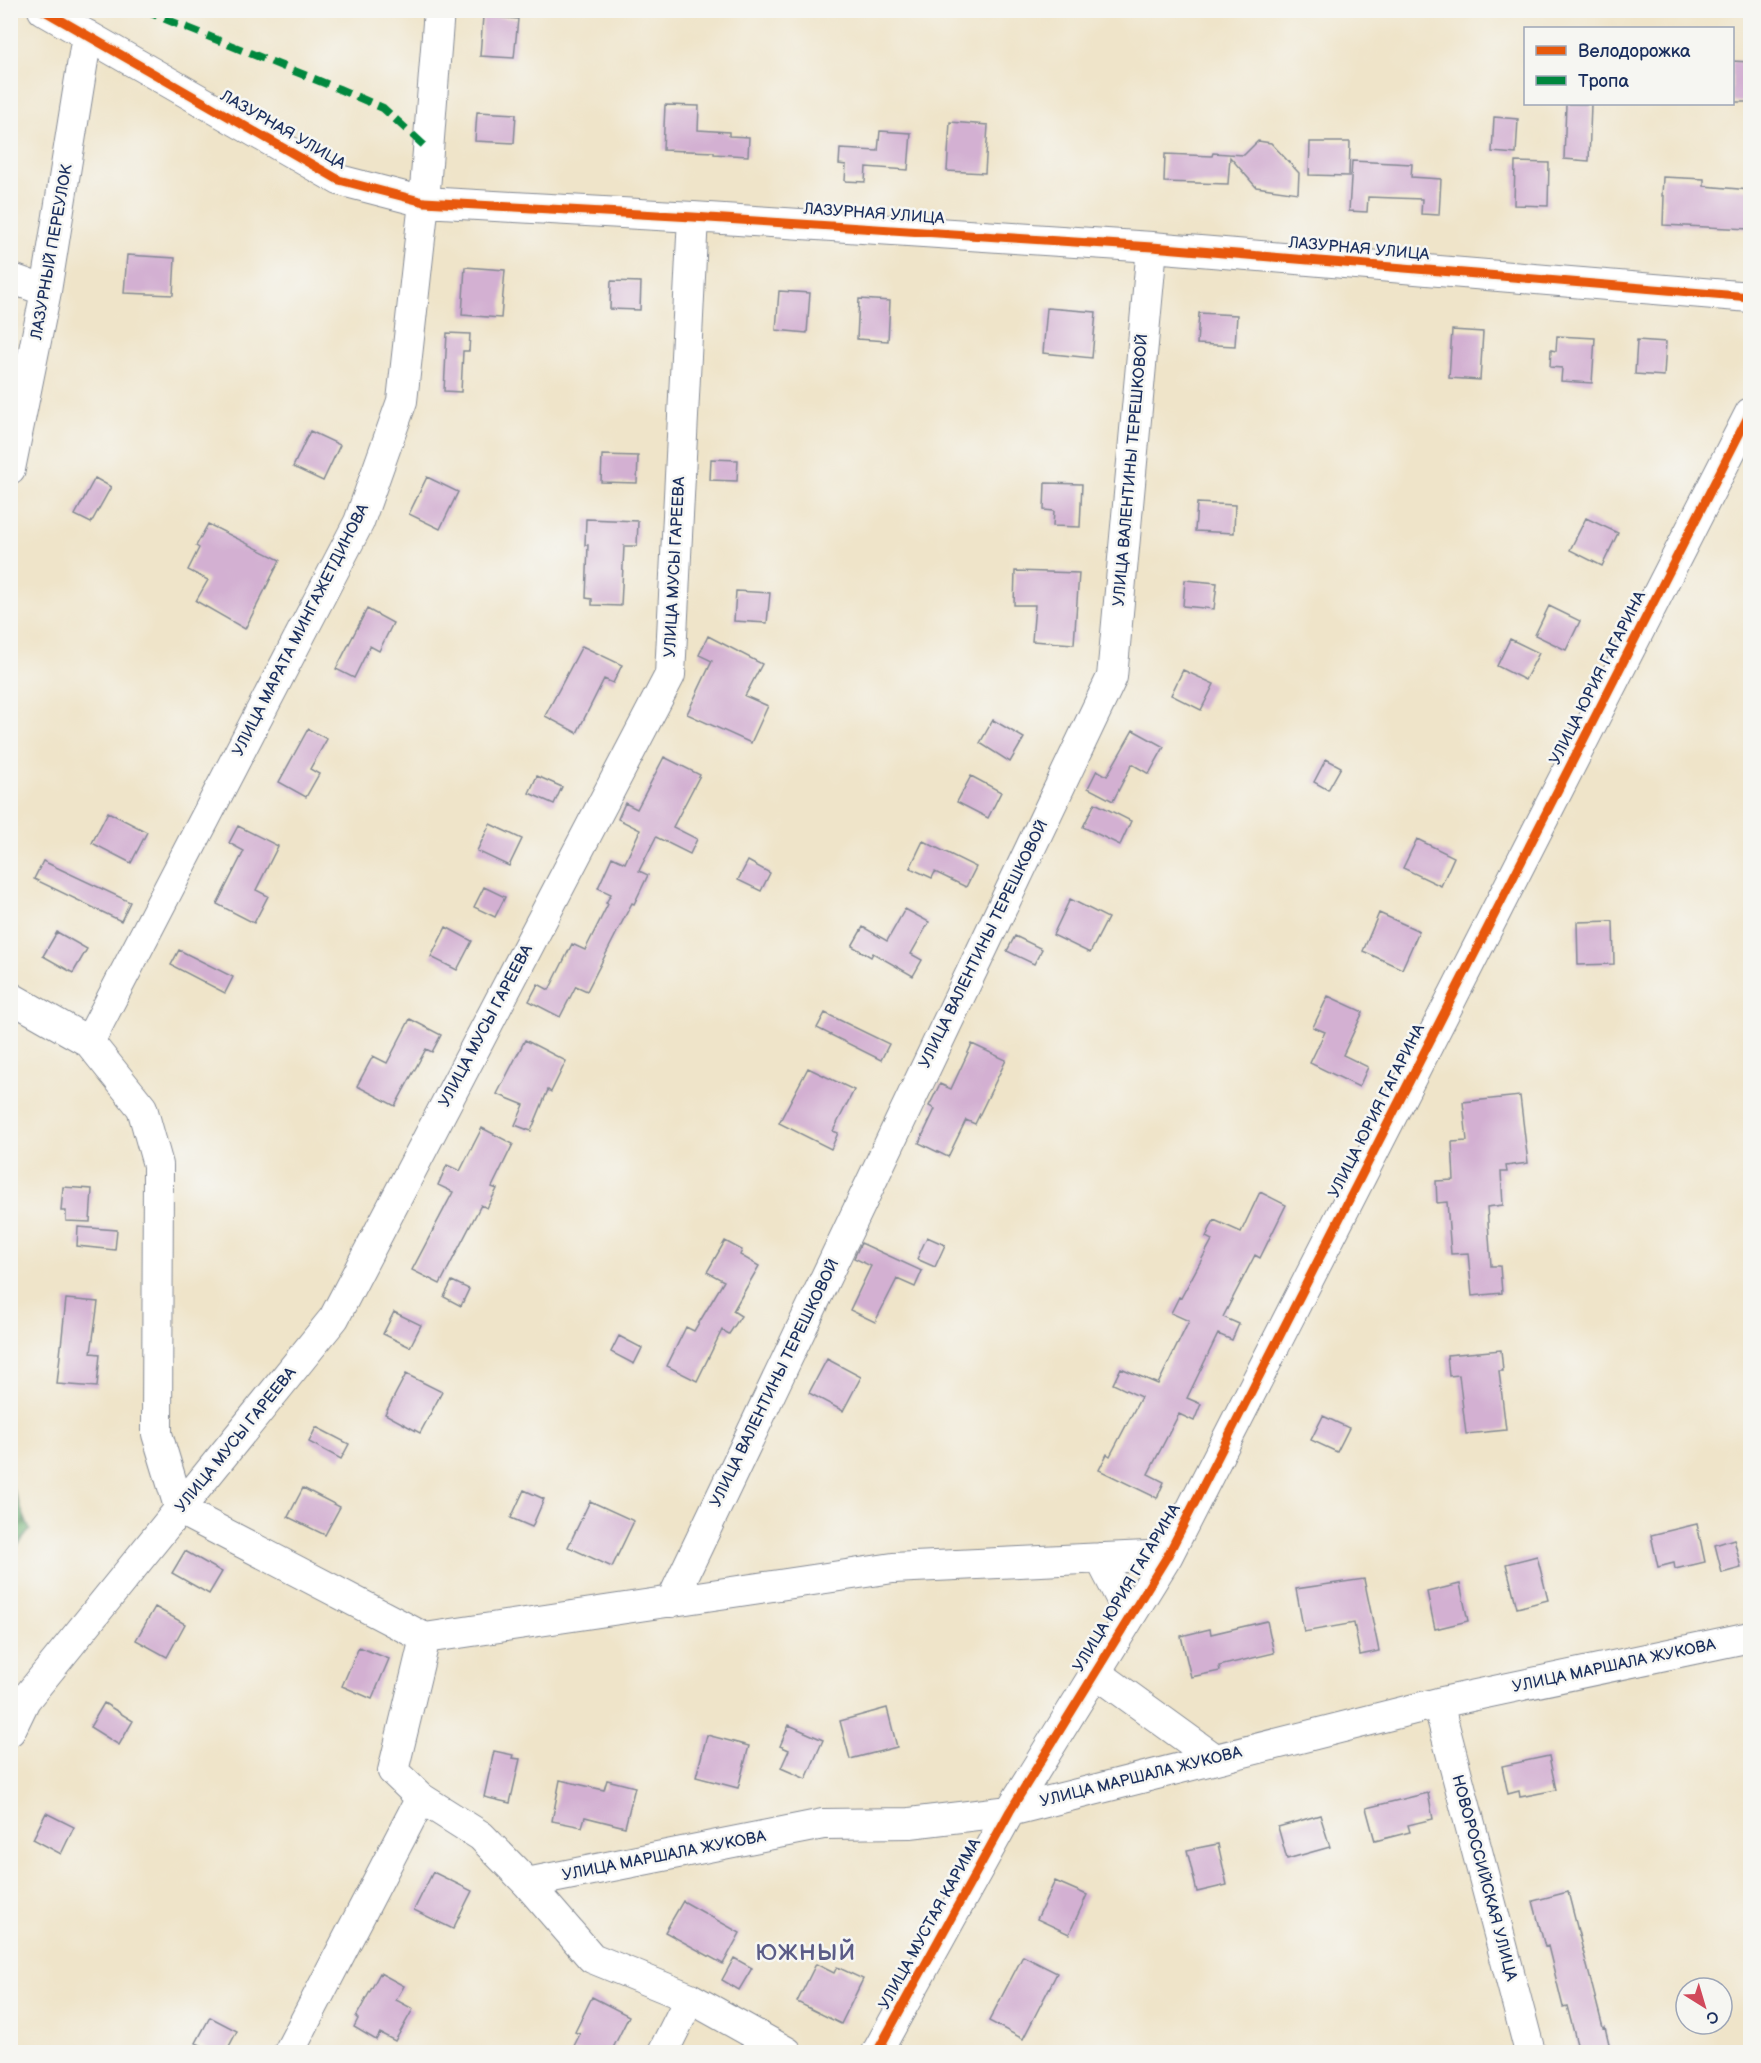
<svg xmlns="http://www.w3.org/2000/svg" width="1761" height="2063" viewBox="0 0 1761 2063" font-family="'Balsamiq Sans',sans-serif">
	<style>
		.forest { fill: url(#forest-firs); stroke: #467069; stroke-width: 1.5 }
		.building { fill: #d3b0d2 }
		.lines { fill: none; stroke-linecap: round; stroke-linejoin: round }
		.minor-casing { stroke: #858a94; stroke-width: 32 }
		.minor { stroke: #fff; stroke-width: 30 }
		.quiet { stroke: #00873e; stroke-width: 8; stroke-dasharray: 15 8; stroke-linecap: butt }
		.cycleway-casing { stroke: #f6f6f2; stroke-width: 13 }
		.cycleway { stroke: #e8590c; stroke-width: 9 }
		.labels { text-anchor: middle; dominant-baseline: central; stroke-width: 5; stroke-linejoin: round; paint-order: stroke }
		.street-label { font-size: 16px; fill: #1b2f5e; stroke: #f6f6f2 }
		.district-label { font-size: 22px; font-weight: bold; letter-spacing: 1.5px; fill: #5b5c87; stroke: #f6f6f2 }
	</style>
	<defs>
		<pattern id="forest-firs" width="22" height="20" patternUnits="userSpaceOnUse" patternTransform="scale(1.5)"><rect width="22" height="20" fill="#72b274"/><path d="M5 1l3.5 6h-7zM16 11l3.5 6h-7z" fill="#5d9162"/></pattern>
	</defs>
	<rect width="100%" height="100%" fill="#f6f6f2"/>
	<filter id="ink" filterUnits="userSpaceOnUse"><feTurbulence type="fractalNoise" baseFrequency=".0167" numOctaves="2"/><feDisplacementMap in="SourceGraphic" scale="12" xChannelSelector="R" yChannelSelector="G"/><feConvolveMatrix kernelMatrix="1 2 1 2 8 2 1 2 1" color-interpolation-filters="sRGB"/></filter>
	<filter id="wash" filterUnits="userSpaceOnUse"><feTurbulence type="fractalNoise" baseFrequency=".008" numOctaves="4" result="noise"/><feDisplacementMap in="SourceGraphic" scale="24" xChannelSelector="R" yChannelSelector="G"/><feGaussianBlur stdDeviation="1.35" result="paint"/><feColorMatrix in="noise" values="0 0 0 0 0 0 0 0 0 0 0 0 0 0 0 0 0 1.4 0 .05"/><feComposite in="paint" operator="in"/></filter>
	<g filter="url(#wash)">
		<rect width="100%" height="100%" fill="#efe4c9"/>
		<path class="forest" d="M10,1483L30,1530L11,1554H10Z"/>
		<g id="blocks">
			<path class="building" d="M483,16L518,19L514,58L480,56Z
				M1732,61L1750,62V102H1732Z
				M1566,104H1591L1589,161L1564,159Z
				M665,105L699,106L698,130L729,132V136L749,137L748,156L714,154V152L663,150Z
				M477,112L516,114L514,143L475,141Z
				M1494,117L1518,119L1516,154L1492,152Z
				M950,122L988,125L985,173L947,171Z
				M880,131L911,133L908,170L866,167L865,182L845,181L846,165L839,164L840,149L878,151Z
				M1258,141L1271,143L1299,173L1298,193L1256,187L1230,157L1228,184L1164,182L1165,154L1212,156L1213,153L1244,155Z
				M1310,142H1350L1349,176L1309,175Z
				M1352,161L1412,164L1411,177L1441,179L1439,215L1421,214L1422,199L1368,197L1367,212L1349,211Z
				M1515,162L1549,163L1548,206L1514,205Z
				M1663,177L1704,179V186L1750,190V229L1663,225L1664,196H1662Z
				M127,255L175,258L173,295L124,293Z
				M465,267L505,270L501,318L462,315Z
				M611,281L641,282L640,310L610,309Z
				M779,291L810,293L807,333L776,330Z
				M859,299L890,301L888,341L857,339Z
				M1047,308L1096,312L1092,358L1043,353Z
				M1199,313L1237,315L1235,346L1197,344Z
				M1452,330L1483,332L1480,380L1449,378Z
				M447,333L470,334L469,351H463L461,392L444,391Z
				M1557,336L1595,338L1592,383L1561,381L1562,368L1550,367L1551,350L1556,351Z
				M1637,340L1666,342L1664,376L1635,374Z
				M310,431L340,445L323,481L293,467Z
				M602,455L638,456L637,483L601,482Z
				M711,459L738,460L737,481L710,480Z
				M427,477L458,492L440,529L409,514Z
				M95,478L111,487L91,523L75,515Z
				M1045,483L1082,484L1080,527L1053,526L1054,511L1044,510Z
				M1197,503L1235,505L1234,533L1195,531Z
				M1586,518L1618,533L1602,566L1570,550Z
				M586,519L638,521L637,546H624L621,606L592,605V599L586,598L588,545H585Z
				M208,524L280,560L245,629L196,601L208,580L188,570L199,548L196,546Z
				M1015,571L1079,573L1074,644L1032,641L1035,605H1014Z
				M1185,580L1217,583L1214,609L1183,606Z
				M736,591L770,593L767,623L734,621Z
				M1549,606L1580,621L1566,650L1535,635Z
				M367,609L393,623L379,651L370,646L354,678L336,669Z
				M708,636L762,664L745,696L768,706L751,743L687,714L712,661L699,655Z
				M1510,639L1539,653L1525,680L1497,666Z
				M582,646L622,665L613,683L604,679L577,733L545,716Z
				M1183,670L1214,684L1201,710L1171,695Z
				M993,720L1024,738L1010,762L980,743Z
				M308,729L327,739L310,769L319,774L306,797L279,782Z
				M1133,730L1164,747L1149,774L1132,764L1113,801L1088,788L1097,770L1107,776Z
				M664,757L700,775L673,827L697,839L690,854L656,837L639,871L648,875L634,904L632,903L616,934L587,991L576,986L560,1017L529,1001L538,984L549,990L572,944L585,950L608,904L606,903L611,894L598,888L612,857L625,863L640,830L618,819L625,803L637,809Z
				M1326,759L1341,767L1328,790L1314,782Z
				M537,776L562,787L554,804L529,793Z
				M971,776L1001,792L988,818L957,802Z
				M1095,803L1131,821L1120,845L1083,827Z
				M108,812L147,832L131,863L92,843Z
				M490,824L522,839L509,866L477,851Z
				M238,826L278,846L256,890L268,896L254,923L217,904L244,851L229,843Z
				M1417,839L1454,857L1441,886L1403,868Z
				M923,841L976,867L966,887L935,872L932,878L910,868Z
				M43,861L130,902L121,921L34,879Z
				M748,861L770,873L761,891L738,880Z
				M484,887L505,897L495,917L474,907Z
				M1070,899L1108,918L1090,953L1053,935Z
				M905,909L929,922L911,954L922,960L913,976L873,953L871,957L852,946L863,927L887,941Z
				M1379,913L1419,931L1402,969L1363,951Z
				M1613,921L1614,964L1578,965L1577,922Z
				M446,927L472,941L457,970L431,957Z
				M57,932L87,949L73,973L43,956Z
				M1015,936L1042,949L1034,964L1007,951Z
				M179,950L233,977L225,993L171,965Z
				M1328,996L1363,1012L1343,1055L1368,1067L1359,1087L1310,1063L1325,1032L1313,1027Z
				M825,1013L889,1044L881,1060L817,1028Z
				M410,1019L441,1035L432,1052L426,1049L395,1106L357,1086L373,1056L387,1063Z
				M525,1040L566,1061L551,1092L548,1090L531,1131L515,1125L524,1105L497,1094Z
				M972,1044L1006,1060L975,1124L966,1120L948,1157L919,1143L935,1109L929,1106L940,1084L951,1089Z
				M808,1068L854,1090L833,1131L838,1133L831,1149L779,1123Z
				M1520,1096L1528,1163L1506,1166L1507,1172H1501L1503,1205L1487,1207L1491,1266H1500L1502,1293L1472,1296L1468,1253L1451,1254L1447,1202L1437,1203L1436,1181L1454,1180L1452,1142L1467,1141L1463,1102Z
				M482,1128L513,1144L492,1187L497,1189L487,1208L481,1205L440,1284L412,1270L453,1192L438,1185L447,1165L460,1171Z
				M63,1187L92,1189L90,1222L66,1221V1211H61Z
				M1260,1192L1286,1205L1260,1258L1255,1255L1223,1317L1239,1324L1232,1340L1218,1334L1187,1398L1201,1404L1194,1421L1179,1414L1148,1474L1164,1482L1157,1498L1099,1470L1107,1454L1110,1456L1141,1397L1113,1384L1121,1368L1158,1384L1189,1321L1171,1313L1179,1297L1181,1298L1212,1240L1206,1237L1214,1220L1241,1232Z
				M78,1227L117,1230L115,1250L77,1246Z
				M927,1237L945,1245L935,1267L917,1259Z
				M725,1241L742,1250L740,1255L759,1266L733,1311L741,1316L729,1334L722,1330L697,1381L667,1366L686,1327L694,1331L724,1281L707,1272Z
				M861,1243L922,1271L915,1287L897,1279L875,1322L850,1310L871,1266L854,1258Z
				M452,1281L469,1289L461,1306L444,1297Z
				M66,1299L98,1302L91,1353L100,1354L97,1387L57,1384Z
				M394,1312L421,1325L410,1347L383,1334Z
				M619,1336L642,1348L634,1364L611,1352Z
				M1501,1350L1503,1371H1499L1506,1430L1466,1434L1459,1375L1449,1376L1447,1355Z
				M827,1359L861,1377L843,1411L809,1393Z
				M406,1374L442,1392L420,1433L385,1414Z
				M1323,1416L1349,1428L1337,1452L1311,1440Z
				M316,1427L349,1444L341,1459L309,1442Z
				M303,1488L340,1507L325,1535L288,1517Z
				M524,1490L544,1499L532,1527L511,1518Z
				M590,1501L634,1521L612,1567L568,1547Z
				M1697,1524L1705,1562L1675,1569L1674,1563L1658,1567L1651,1535Z
				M1734,1539L1741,1568L1722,1573L1715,1545Z
				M185,1551L222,1572L209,1594L172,1573Z
				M1537,1556L1548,1600L1517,1608L1506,1564Z
				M1364,1579L1379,1651L1360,1655L1354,1623L1304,1632L1296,1589Z
				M1460,1584L1468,1621L1435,1629L1427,1592Z
				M155,1607L185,1624L167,1657L136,1640Z
				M1267,1621L1274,1653L1219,1666L1220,1671L1191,1677L1181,1636L1210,1629L1211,1634Z
				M359,1647L389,1659L372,1699L342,1686Z
				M104,1703L133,1721L119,1745L90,1727Z
				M887,1708L897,1747L850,1759L840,1721Z
				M789,1725L823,1740L806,1779L781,1768L789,1750L780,1746Z
				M707,1735L749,1746L738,1788L696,1777Z
				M494,1751L513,1755L512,1758L520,1759L510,1803L484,1797Z
				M1549,1756L1556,1790L1520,1797L1519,1791L1508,1794L1502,1766Z
				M560,1780L604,1790L607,1780L635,1787L625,1827L585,1817L582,1827L552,1821Z
				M1428,1793L1433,1819L1408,1825L1410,1832L1375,1841L1366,1808Z
				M46,1813L74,1827L61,1854L33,1839Z
				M1320,1815L1330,1847L1287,1859L1278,1827Z
				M1218,1844L1227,1885L1197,1892L1187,1850Z
				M433,1872L472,1891L453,1929L414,1910Z
				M1055,1881L1087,1895L1069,1934L1037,1919Z
				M1568,1892L1603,2028L1605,2027L1611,2052H1579L1567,2006L1563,2007L1548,1946L1545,1947L1533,1901Z
				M683,1901L740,1933L723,1964L665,1932Z
				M1023,1956L1057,1973L1023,2039L989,2021Z
				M734,1958L752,1968L739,1990L722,1980Z
				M816,1964L834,1973L837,1967L863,1979L841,2024L797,2002Z
				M380,1973L404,1986L396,2000L413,2009L395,2041L380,2033L376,2040L354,2027L358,2019L356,2017Z
				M592,1997L629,2016L611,2052H571L580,2034L575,2032Z
				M210,2017L237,2031L226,2052H216L196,2043Z"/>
		</g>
	</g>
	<g filter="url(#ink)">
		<use href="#blocks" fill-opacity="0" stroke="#858a94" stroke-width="1.5"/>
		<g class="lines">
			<g class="minor-casing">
				<path id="minor" d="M43,10L339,180L424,202L693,217L1152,247L1750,297
					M10,278L46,291
					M10,469L46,291L87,35
					M10,997L89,1042L142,1108L158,1165L157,1434L180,1510L425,1638L893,1568L1168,1555
					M89,1042L359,522L402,401L424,202L439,10
					M1100,1558L1130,1616
					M671,1602L1112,677L1152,247
					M425,1638L393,1771L421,1798L481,1836L527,1883L592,1958L690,1998L787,2052
					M1095,1672L1215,1759
					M1438,1703L1530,2052
					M10,1731L25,1700L334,1318L670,675L693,217
					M527,1883L823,1824L910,1823L1010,1811L1438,1703L1750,1637
					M289,2052L421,1798
					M663,2052L690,1998
					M877,2052L1010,1811L1168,1555L1750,413"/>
			</g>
			<use href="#minor" class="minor"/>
			<path class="quiet" d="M143,10L339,89L383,108L428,149"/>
			<g class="cycleway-casing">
				<path id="cycleway" d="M43,10L339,180L424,202L693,217L1152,247L1750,297
					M877,2052L1010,1811L1168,1555L1750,413"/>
			</g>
			<use href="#cycleway" class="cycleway"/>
		</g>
	</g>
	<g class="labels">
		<g class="street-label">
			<text transform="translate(283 130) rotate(30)">ЛАЗУРНАЯ УЛИЦА</text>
			<text transform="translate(874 214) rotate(4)">ЛАЗУРНАЯ УЛИЦА</text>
			<text transform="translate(1359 249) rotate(5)">ЛАЗУРНАЯ УЛИЦА</text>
			<text transform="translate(52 252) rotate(-80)">ЛАЗУРНЫЙ ПЕРЕУЛОК</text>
			<text transform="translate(1131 470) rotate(-85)">УЛИЦА ВАЛЕНТИНЫ ТЕРЕШКОВОЙ</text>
			<text transform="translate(675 567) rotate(-87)">УЛИЦА МУСЫ ГАРЕЕВА</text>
			<text transform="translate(301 630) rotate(-63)">УЛИЦА МАРАТА МИНГАЖЕТДИНОВА</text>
			<text transform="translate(1598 678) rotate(-63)">УЛИЦА ЮРИЯ ГАГАРИНА</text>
			<text transform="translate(984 944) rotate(-64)">УЛИЦА ВАЛЕНТИНЫ ТЕРЕШКОВОЙ</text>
			<text transform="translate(486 1026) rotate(-62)">УЛИЦА МУСЫ ГАРЕЕВА</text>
			<text transform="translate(1377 1111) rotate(-63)">УЛИЦА ЮРИЯ ГАГАРИНА</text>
			<text transform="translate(775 1383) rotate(-64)">УЛИЦА ВАЛЕНТИНЫ ТЕРЕШКОВОЙ</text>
			<text transform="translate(236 1440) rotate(-51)">УЛИЦА МУСЫ ГАРЕЕВА</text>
			<text transform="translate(1127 1588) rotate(-59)">УЛИЦА ЮРИЯ ГАГАРИНА</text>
			<text transform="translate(1614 1666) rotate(-12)">УЛИЦА МАРШАЛА ЖУКОВА</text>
			<text transform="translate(1141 1777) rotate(-14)">УЛИЦА МАРШАЛА ЖУКОВА</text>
			<text transform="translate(664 1856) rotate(-11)">УЛИЦА МАРШАЛА ЖУКОВА</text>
			<text transform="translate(1484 1878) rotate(75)">НОВОРОССИЙСКАЯ УЛИЦА</text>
			<text transform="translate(930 1924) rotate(-61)">УЛИЦА МУСТАЯ КАРИМА</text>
		</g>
		<g class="district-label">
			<text x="806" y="1953">ЮЖНЫЙ</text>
		</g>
	</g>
	<rect width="1761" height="2063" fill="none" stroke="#f6f6f2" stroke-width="36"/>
	<rect x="1524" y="27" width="210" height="78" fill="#f6f6f2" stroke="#9ea6b7" stroke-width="1.5"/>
	<rect x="1536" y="46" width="30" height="9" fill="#e8590c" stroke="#9ea6b7" stroke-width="1.5"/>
	<text x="1578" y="57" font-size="18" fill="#1b2f5e">Велодорожка</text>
	<rect x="1536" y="76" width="30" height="9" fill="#00873e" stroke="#9ea6b7" stroke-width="1.5"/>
	<text x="1578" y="87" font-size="18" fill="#1b2f5e">Тропа</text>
	<g transform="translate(1704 2006) rotate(143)"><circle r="28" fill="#f6f6f2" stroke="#9ea6b7" stroke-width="1.5"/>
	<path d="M0-4.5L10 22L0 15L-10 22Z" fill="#d1495b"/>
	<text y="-9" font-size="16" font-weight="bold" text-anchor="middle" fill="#1b2f5e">С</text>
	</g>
</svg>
